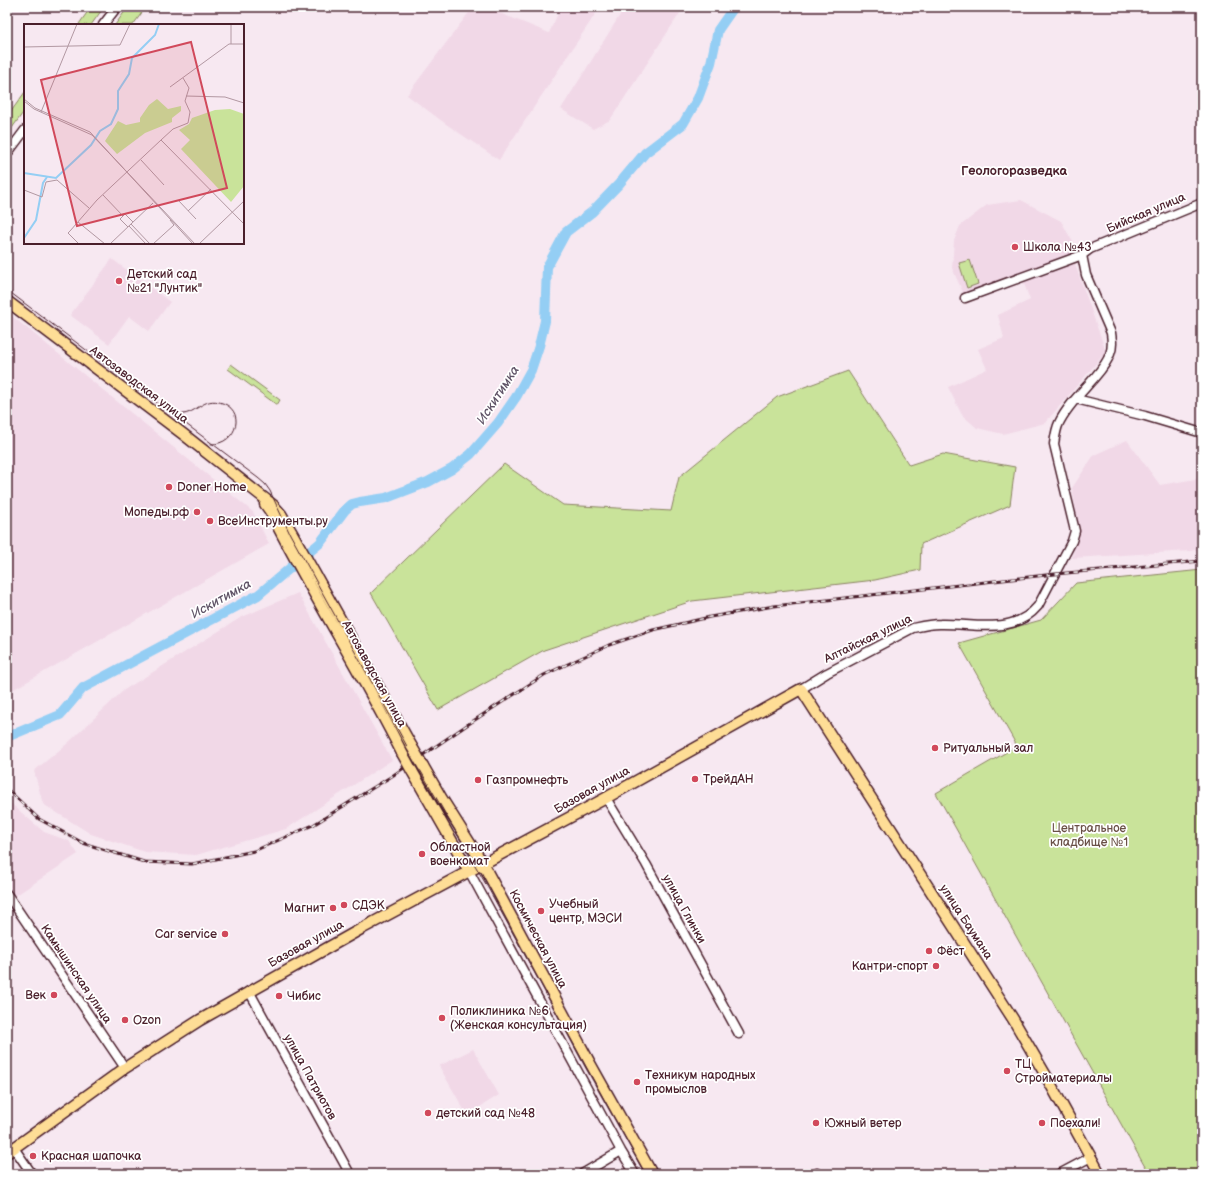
<svg xmlns="http://www.w3.org/2000/svg" width="1209" height="1181" viewBox="0 0 1209 1181" font-family="'Balsamiq Sans',sans-serif">
	<style>
		.built { fill: #f1d8e7 }
		.green { fill: #c9e39a; stroke: #8a8162 }
		.lines { fill: none; stroke-linecap: round; stroke-linejoin: round }
		.river { stroke: #94cef4; stroke-width: 10 }
		.minor-casing { stroke: #4a1f2b; stroke-width: 11 }
		.major-casing { stroke: #4a1f2b; stroke-width: 13 }
		.minor { stroke: #fff; stroke-width: 8 }
		.major { stroke: #fedd96; stroke-width: 10 }
		.tram { stroke: #4a1f2b; stroke-width: 1 }
		.rail-casing { stroke: #4a1f2b; stroke-width: 3 }
		.rail { stroke: #fff; stroke-width: 1.5; stroke-dasharray: 4.5; stroke-linecap: butt }
		.major-bridge-casing { stroke: #4a1f2b; stroke-width: 13; stroke-linecap: butt }
		.major-bridge { stroke: #fedd96; stroke-width: 10 }
		.poi-dot { fill: #d1495b; stroke: #fff; stroke-width: 1.5 }
		.labels { text-anchor: middle; dominant-baseline: central; stroke-width: 3.5; stroke-linejoin: round; paint-order: stroke }
		.street-label { font-size: 12px; fill: #4a1f2b; stroke: #fff }
		.poi-label { font-size: 12px; fill: #4a1f2b; stroke: #fff; text-anchor: start }
		.park-label { font-size: 12px; fill: #6a5047; stroke: #fff }
		.neighbourhood-label { font-size: 13px; font-weight: bold; fill: #4a1f2b; stroke: #fff }
		.water-label { font-size: 13px; font-style: italic; fill: #605467; stroke: #fff }
		.inset-river { fill: none; stroke: #94cef4; stroke-width: 2 }
		.inset-road { fill: none; stroke: #b298a2; stroke-width: 1 }
		.view { fill: #d1495b; fill-opacity: 0.15; stroke: #d1495b; stroke-width: 2 }
		.inset-edge { fill: none; stroke: #4a1f2b; stroke-width: 2 }
	</style>
	<rect width="100%" height="100%" fill="#f7e8f1"/>
	<filter id="ink" filterUnits="userSpaceOnUse"><feTurbulence type="fractalNoise" baseFrequency=".025" numOctaves="2"/><feDisplacementMap in="SourceGraphic" scale="8" xChannelSelector="R" yChannelSelector="G"/><feConvolveMatrix kernelMatrix="1 2 1 2 8 2 1 2 1" color-interpolation-filters="sRGB"/></filter>
	<g filter="url(#ink)">
		<path class="built" d="M473,7H485L549,33L561,7H600L499,160L446,124L407,95Z
			M625,7H684L610,120L593,129L561,109Z
			M1021,200L1061,221L1079,253L964,295L952,268L954,241L960,226L987,205Z
			M112,259L170,302L149,331L129,316L109,344L70,315Z
			M1075,264L1106,352L1045,423L1003,434L977,428L962,415L948,387L987,369L978,349L1004,338L998,315L1030,300L1023,281Z
			M7,312L253,512L269,544L7,693Z
			M1127,440L1160,485L1202,478V548L1190,551L1072,558L1079,530L1072,488L1094,455Z
			M298,593L392,760L286,829L196,855L145,852L91,834L43,804L34,771L68,743L124,690L240,618Z
			M7,800L44,832L69,841L78,854L15,896L7,884Z
			M473,1049L499,1095L467,1115L439,1066Z"/>
		<path class="green" d="M91,7H104L91,25H80L79,24Z
			M128,7H146L133,25H115Z
			M25,92V110L7,135V117Z
			M970,260L978,284L967,288L959,263Z
			M231,364L280,400L277,405L228,369Z
			M848,371L909,465L943,454L1015,467L1010,505L921,544L920,570L875,580L692,601L544,650L438,710L371,593L504,464L563,505L671,511L679,477L777,397Z
			M1202,570V1174H1149L936,793L1017,746L959,643L1041,620L1076,583Z"/>
		<g class="lines">
			<path class="river" d="M7,737L60,715L83,688L258,595L320,543L345,510L352,504L360,502L386,498L428,482L452,469L471,454L498,423L516,397L531,370L539,346L545,321L547,267L566,232L592,212L619,184L645,153L683,124L698,98L711,63L718,30L734,7"/>
			<g class="minor-casing">
				<path id="minor" d="M103,25L117,7
					M7,154L25,130
					M965,298L1074,258L1082,255L1090,249L1202,203
					M1076,399L1145,416L1202,433
					M801,689L827,673L913,628C922,626 930,624 940,624C974,623 1013,636 1038,606L1072,541L1075,531L1054,444C1055,437 1056,429 1059,423C1067,406 1083,391 1095,377C1101,370 1107,363 1110,354C1113,347 1112,340 1111,333L1086,275L1082,255
					M606,798L646,864L739,1034
					M469,871L621,1151L635,1174
					M7,894L125,1068
					M249,991L350,1174
					M14,1148L32,1174
					M817,1173V1174
					M582,1174L621,1151
					M1059,1174L1091,1157"/>
			</g>
			<g class="major-casing">
				<path id="major" d="M7,301L183,434L273,505L281,514L292,533L412,747
					M265,504L270,511C311,593 361,671 402,753
					M423,766L442,799L483,864L591,1065L652,1174
					M412,771L469,871
					M7,1153L125,1068L200,1020L361,929L606,798L801,689L1013,1019L1045,1074L1100,1174"/>
			</g>
			<use href="#minor" class="minor"/>
			<use href="#major" class="major"/>
			<path class="tram" d="M7,290L143,393L170,412L258,478L265,484L270,491L290,534L419,768L487,886L645,1174
				M173,413C194,420 200,397 219,402C247,408 238,445 211,444"/>
			<g class="rail-casing">
				<path id="rail" d="M7,789L39,819L83,843L144,862L192,864L254,851L313,825L392,776L467,725L544,675L609,645L653,630L710,617L774,606L1055,574L1202,561"/>
			</g>
			<use href="#rail" class="rail"/>
			<g class="major-bridge-casing">
				<path id="major-bridge" d="M412,747L423,766
					M402,753L412,771"/>
			</g>
			<use href="#major-bridge" class="major-bridge"/>
		</g>
	</g>
	<g class="poi-dot">
		<circle cx="1015" cy="247" r="4"/>
		<circle cx="119" cy="281" r="4"/>
		<circle cx="169" cy="487" r="4"/>
		<circle cx="197" cy="512" r="4"/>
		<circle cx="210" cy="521" r="4"/>
		<circle cx="935" cy="748" r="4"/>
		<circle cx="695" cy="779" r="4"/>
		<circle cx="478" cy="780" r="4"/>
		<circle cx="422" cy="854" r="4"/>
		<circle cx="344" cy="905" r="4"/>
		<circle cx="333" cy="908" r="4"/>
		<circle cx="541" cy="911" r="4"/>
		<circle cx="225" cy="934" r="4"/>
		<circle cx="929" cy="951" r="4"/>
		<circle cx="936" cy="966" r="4"/>
		<circle cx="54" cy="995" r="4"/>
		<circle cx="279" cy="996" r="4"/>
		<circle cx="442" cy="1018" r="4"/>
		<circle cx="125" cy="1020" r="4"/>
		<circle cx="1007" cy="1071" r="4"/>
		<circle cx="637" cy="1082" r="4"/>
		<circle cx="428" cy="1113" r="4"/>
		<circle cx="816" cy="1123" r="4"/>
		<circle cx="1042" cy="1123" r="4"/>
		<circle cx="33" cy="1156" r="4"/>
	</g>
	<g class="labels">
		<g class="street-label">
			<text transform="translate(1146 213) rotate(-23)">Бийская улица</text>
			<text transform="translate(139 385) rotate(37)">Автозаводская улица</text>
			<text transform="translate(868 639) rotate(-26)">Алтайская улица</text>
			<text transform="translate(374 674) rotate(61)">Автозаводская улица</text>
			<text transform="translate(592 790) rotate(-29)">Базовая улица</text>
			<text transform="translate(684 909) rotate(61)">улица Глинки</text>
			<text transform="translate(966 922) rotate(57)">улица Баумана</text>
			<text transform="translate(538 939) rotate(62)">Космическая улица</text>
			<text transform="translate(306 944) rotate(-29)">Базовая улица</text>
			<text transform="translate(76 974) rotate(56)">Камышинская улица</text>
			<text transform="translate(310 1077) rotate(61)">улица Патриотов</text>
		</g>
		<g class="poi-label">
			<text x="1023" y="247">Школа №43</text>
			<text x="127" y="274">Детский сад<tspan x="127" dy="14">№21 "Лунтик"</tspan></text>
			<text x="177" y="487">Doner Home</text>
			<text x="189" y="512" text-anchor="end">Мопеды.рф</text>
			<text x="218" y="521">ВсеИнструменты.ру</text>
			<text x="943" y="748">Ритуальный зал</text>
			<text x="703" y="779">ТрейдАН</text>
			<text x="486" y="780">Газпромнефть</text>
			<text x="430" y="847">Областной<tspan x="430" dy="14">военкомат</tspan></text>
			<text x="549" y="904">Учебный<tspan x="549" dy="14">центр, МЭСИ</tspan></text>
			<text x="352" y="905">СДЭК</text>
			<text x="325" y="908" text-anchor="end">Магнит</text>
			<text x="217" y="934" text-anchor="end">Car service</text>
			<text x="937" y="951">Фёст</text>
			<text x="928" y="966" text-anchor="end">Кантри-спорт</text>
			<text x="46" y="995" text-anchor="end">Век</text>
			<text x="287" y="996">Чибис</text>
			<text x="450" y="1011">Поликлиника №6<tspan x="450" dy="14">(Женская консультация)</tspan></text>
			<text x="133" y="1020">Ozon</text>
			<text x="1015" y="1064">ТЦ<tspan x="1015" dy="14">Стройматериалы</tspan></text>
			<text x="645" y="1075">Техникум народных<tspan x="645" dy="14">промыслов</tspan></text>
			<text x="436" y="1113">детский сад №48</text>
			<text x="824" y="1123">Южный ветер</text>
			<text x="1050" y="1123">Поехали!</text>
			<text x="41" y="1156">Красная шапочка</text>
		</g>
		<g class="park-label">
			<text x="1089" y="828">Центральное<tspan x="1089" dy="14">кладбище №1</tspan></text>
		</g>
		<g class="neighbourhood-label">
			<text x="1014" y="171">Геологоразведка</text>
		</g>
		<g class="water-label">
			<text transform="translate(498 395) rotate(-57)">Искитимка</text>
			<text transform="translate(221 599) rotate(-29)">Искитимка</text>
		</g>
	</g>
	<g transform="translate(24 24)">
		<rect width="220" height="220" fill="#f7e8f1"/>
		<path d="M133,75L144,85L157,82V87L148,94V98L121,109L93,130L81,117L94,97L102,101L116,98V94L125,81ZM206,85L220,90V162L207,178L157,125L166,116L155,106L165,100L168,94L191,86Z" fill="#c9e39a"/>
		<path class="inset-river" d="M0,149L32,154L67,121L76,107L87,100L94,85V67L105,50L108,34L131,11L135,0M0,214L12,196L19,159L23,153"/>
		<path class="inset-road" d="M81,0H215M207,20V0M0,23L96,21L106,0M146,63L205,20H220M162,72L201,73L220,79M0,75L11,84L66,108L169,220M0,77L10,85L68,111L171,220M17,88L53,0M137,116L149,105L164,99L166,88L161,77L165,64L159,54M117,136L140,161M0,166L18,173L22,158L33,156L65,184M79,171L99,192M154,176L172,195M164,187L187,165M99,192L96,195L104,203M99,192L101,190L109,198M54,198L81,220M107,200L126,220M105,202L122,220M55,220L44,209L46,207L73,176L137,116L220,200M86,220L129,179M129,220L150,201L146,196M175,220L220,177"/>
		<path class="view" d="M167,18L203,164L53,202L17,56Z"/>
		<rect width="220" height="220" class="inset-edge"/>
	</g>
	<rect width="1209" height="1181" fill="none" stroke="#fff" stroke-width="24"/>
	<rect x="12" y="12" width="1185" height="1157" fill="none" stroke="#4a1f2b" stroke-width="1.5" filter="url(#ink)"/>
</svg>
